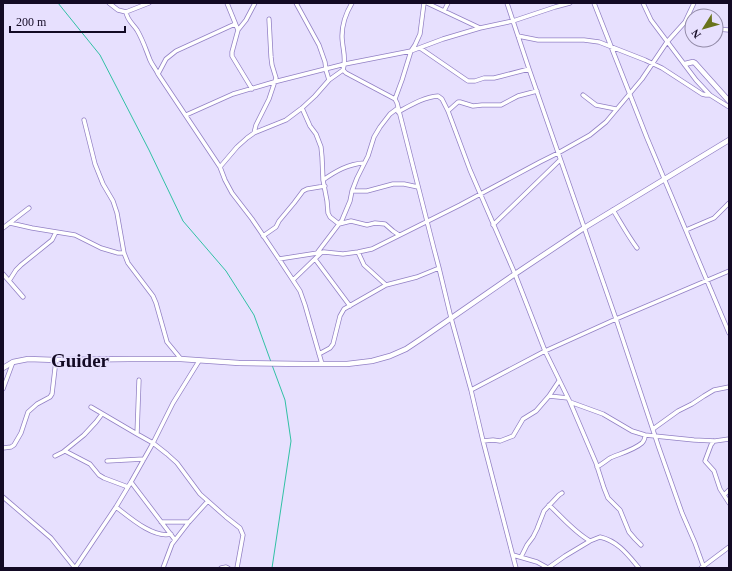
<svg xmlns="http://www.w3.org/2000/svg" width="732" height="571" viewBox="0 0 732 571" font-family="'Times New Roman',serif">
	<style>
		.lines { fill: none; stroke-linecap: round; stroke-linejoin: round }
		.stream { stroke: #31c1a5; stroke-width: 1 }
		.minor-casing { stroke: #9280c5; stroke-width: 5 }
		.major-casing { stroke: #9280c5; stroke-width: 6 }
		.minor { stroke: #fff; stroke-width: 3.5 }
		.major { stroke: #fff; stroke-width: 4.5 }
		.labels { text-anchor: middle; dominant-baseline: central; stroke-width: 3; stroke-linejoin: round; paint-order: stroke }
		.town-label { font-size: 19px; font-weight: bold; fill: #130a24; stroke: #e7e0fe }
	</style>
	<rect width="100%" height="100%" fill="#e7e0fe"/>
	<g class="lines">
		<path class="stream" d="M58,3L100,55L149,150L183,221L226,271L254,315L271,362
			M272,568L291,441L285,400L272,365"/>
		<g class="minor-casing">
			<path id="minor" d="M109,3L118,10L126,12
				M149,3L126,12C127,20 133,24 137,30C143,40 146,50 150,60C152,65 156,69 158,74L220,167L225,180L232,193L252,219L279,259L300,291L305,305L322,364
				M227,3L238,30L232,52V56L252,89
				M296,3L319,45L325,62L326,70L329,80
				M352,3C346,13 342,24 342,36C342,48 347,58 343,70L346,73L395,99L397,103L434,249L439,268L451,318L471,390L483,441L516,568
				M427,3L480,28
				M507,3L529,69L616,319L659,448L682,513L695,543L704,568
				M594,3L647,138L729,333
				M643,3L651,20L696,80L710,95L729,107
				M444,11L448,3
				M685,22L692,24
				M716,29L729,30
				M238,30L246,20L255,3
				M518,36L538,40H584L599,42L645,60L662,68L702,94L706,95H710
				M420,48L468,81H475L484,78H494L502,76L529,69
				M158,74L166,59L176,51L235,24
				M583,95L596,105L616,109
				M395,99L402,80L411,51L415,45L420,34L424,3
				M302,108L310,126L316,134L321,147L322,157L323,180L327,201L328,213L330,217L339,224L351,221L367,225L375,223L385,224L393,231L399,235
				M448,111L458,102H460L473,106L482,105H501L518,96L537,91
				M398,112C411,105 424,97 438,96L442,99L448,111L470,170L515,274L545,351L570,402L596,463L604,488L608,498L620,510L629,532L635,539L641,545
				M186,115L233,94L274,82L345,64L411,51L443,39L480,28L513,21L555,7L570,3
				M84,120L95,164L103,184L113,201L117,213L124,253L128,263L153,296L156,303L167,342L181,359
				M254,133L256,125L269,99L276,78L272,65L271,57L269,19
				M220,167L237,147L247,138L254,133L286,120L302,108L315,96L329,80L343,70
				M323,180C336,171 348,164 364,163
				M352,191H367L393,184H404L418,187
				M613,210C621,223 628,236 637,248
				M10,223L32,228L75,235L101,248L118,253H124
				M493,225L560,160
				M3,228L29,208
				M686,230L714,218L729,203
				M263,236L276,227L279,221L294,203L303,191L307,189L325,186
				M358,252L364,265L386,285
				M317,253L342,220L350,201L352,191L357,178L368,156L374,137L380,127L390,114L398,108
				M279,259L324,252L343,254L358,252L372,249L460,205L540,162L558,153L590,135L606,122L642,79L667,42L685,22L694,3
				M315,259L350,306
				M3,274L23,297
				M293,280L321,253
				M9,281L16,270L21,265L52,240L56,232
				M319,354L330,348L333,344L340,316L344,309L386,285L417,277L439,268
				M3,389L13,362
				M471,390L545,351L616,319L729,271
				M549,396L568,398
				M570,402L603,414L632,431L645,435L694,440L715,441L729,439
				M91,407L137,434L153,443L167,454L177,463L200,494L226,517L240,528L243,535L237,568
				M653,429L678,411L692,404L704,396L714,390L729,387
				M137,434L139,380
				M483,441L493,440L500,441L513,436L523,419L536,411L549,396L559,381
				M714,441L711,445L705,461L714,471L720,489L729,503
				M3,448L11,447L14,445L21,433L28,412L37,404L50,397L52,394L56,360
				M65,451L90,464L99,475L104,478L128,487
				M55,456L63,452L84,435L96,422L102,414
				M107,461L144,459
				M597,467C602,464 606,461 610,458C619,454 634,450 642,443C644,441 645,438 645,435
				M131,482L175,540
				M724,495L729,490
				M3,497L51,538L75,568
				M549,505C562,517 574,532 590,541
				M116,507C129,517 154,539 171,534
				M161,522H189
				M513,555L537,562L548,568
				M521,557L527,545L533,537L537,529L544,511L559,495L562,493
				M75,568L116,507L131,482L153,443L173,403L199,361
				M163,568L172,544L189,522L208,501
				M221,568L226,567L228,568
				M548,568L565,556L590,541L600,537C618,541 628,555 639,568
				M701,568L729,547"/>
		</g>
		<g class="major-casing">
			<path id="major" d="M685,64L693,62L695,63L729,101
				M3,368L13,362L28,359L56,360L129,359H181L239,363L304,364H347L372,361L390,356L406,349L421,339L515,274L584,228L729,140"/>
		</g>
		<use href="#minor" class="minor"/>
		<use href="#major" class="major"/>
	</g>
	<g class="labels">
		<g class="town-label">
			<text x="80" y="360">Guider</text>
		</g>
	</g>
	<rect width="732" height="571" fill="none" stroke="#130a24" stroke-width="8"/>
	<g transform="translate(704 28) rotate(233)"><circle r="19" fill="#e7e0fe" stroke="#928aa7"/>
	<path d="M0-3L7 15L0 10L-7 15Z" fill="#69731c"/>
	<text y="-6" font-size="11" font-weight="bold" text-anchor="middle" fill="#130a24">N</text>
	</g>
	<path d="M10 26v6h115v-6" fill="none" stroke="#130a24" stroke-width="2"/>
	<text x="16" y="26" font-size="12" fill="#130a24" stroke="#e7e0fe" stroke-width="3" paint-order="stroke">200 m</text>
</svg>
